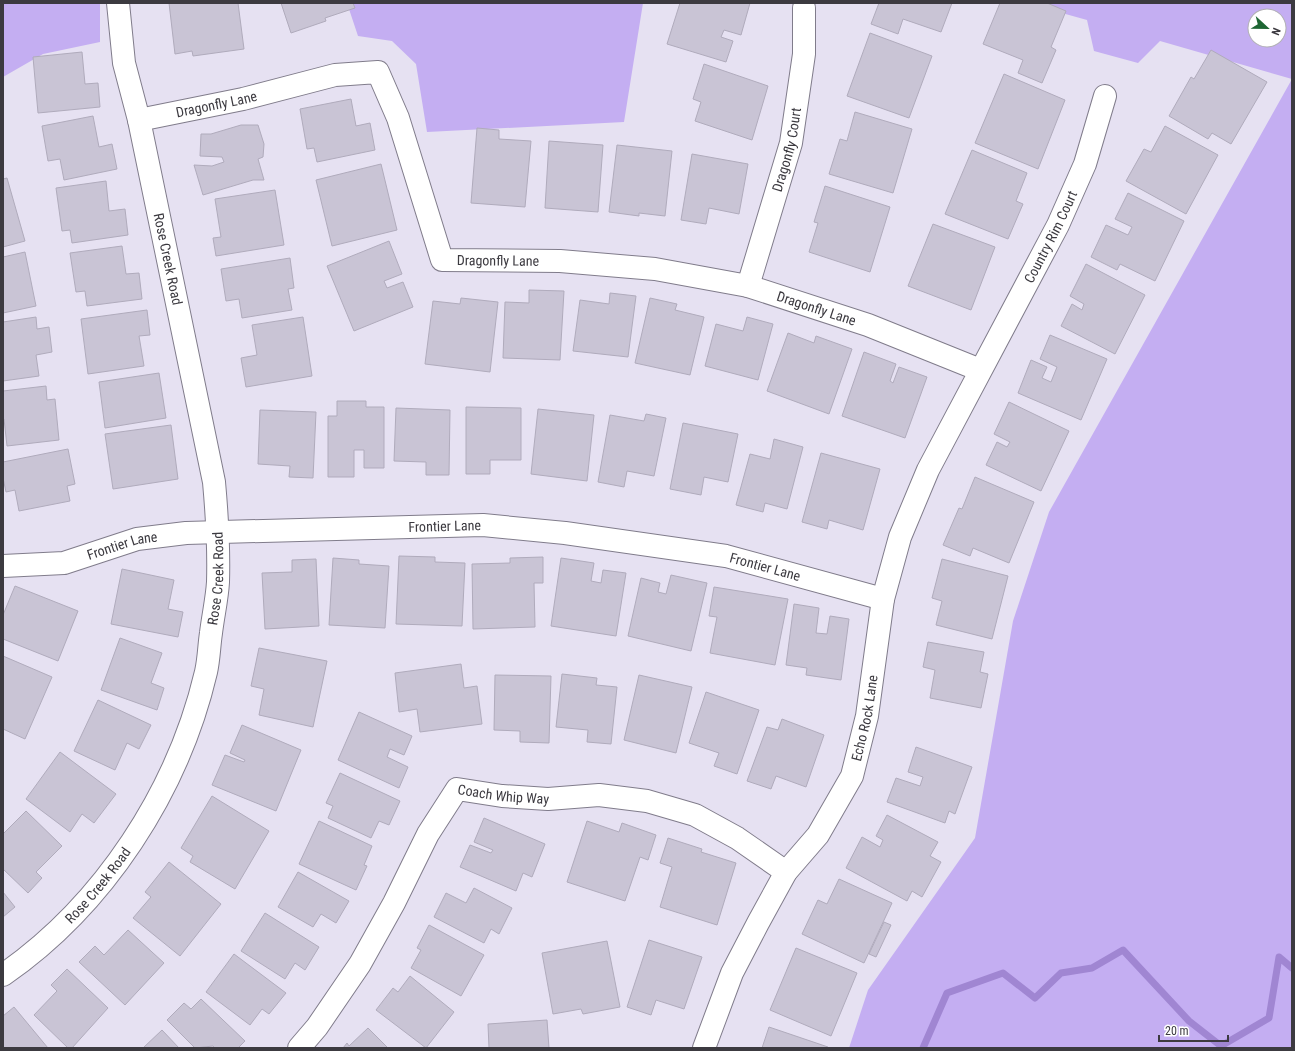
<svg xmlns="http://www.w3.org/2000/svg" width="1295" height="1051" viewBox="0 0 1295 1051" font-family="'Roboto Condensed',sans-serif">
	<style>
		.green { fill: #c4aef2; fill-rule: evenodd }
		.lines { fill: none; stroke-linecap: round; stroke-linejoin: round }
		.stream { stroke: #a086d2; stroke-width: 7 }
		.building { fill: #c9c4d5; stroke: #b0abbc }
		.minor-casing { stroke: #807c8b; stroke-width: 24 }
		.minor { stroke: #fff; stroke-width: 22 }
		.labels { text-anchor: middle; dominant-baseline: central; stroke-width: 3; stroke-linejoin: round; paint-order: stroke }
		.street-label { font-size: 14px; fill: #3c3a40; stroke: #fff }
	</style>
	<rect width="100%" height="100%" fill="#e6e1f2"/>
	<path class="green" d="M3,3H100V42L43,54L3,77Z
		M347,3H643L624,122L427,132L416,64L392,41L358,36Z
		M1026,3H1292V1048H849L868,990L975,838L1013,621L1049,512L1292,79L1160,41L1138,63L1094,51L1087,20ZM1255,16H1279V40H1255Z"/>
	<g class="lines">
		<path class="stream" d="M923,1048L947,993L1003,973L1035,998L1061,973L1092,968L1123,950L1189,1021L1221,1046L1269,1018L1279,957L1292,968"/>
	</g>
	<path class="building" d="M169,3H238L244,49L193,56L192,51L175,54Z
		M281,3H353L355,8L325,18L326,21L291,33Z
		M680,3H750L741,35L724,30L721,37L733,41L726,62L667,44Z
		M879,3H952L941,32L903,19L898,34L871,24Z
		M1000,3H1047L1066,11L1051,47L1056,50L1042,83L1018,73L1023,60L983,44Z
		M870,33L932,56L909,118L847,96Z
		M1211,50L1267,82L1231,144L1212,133L1208,139L1169,116L1191,77L1194,79Z
		M82,52L85,84L98,83L100,107L38,113L33,57Z
		M704,64L768,86L752,140L695,121L701,102L693,99Z
		M1004,74L1065,100L1038,169L975,143Z
		M351,99L356,126L370,123L375,150L317,162L314,148L307,149L300,109Z
		M855,112L912,129L893,193L829,174L840,139L847,141Z
		M93,116L99,147L112,144L117,169L64,180L60,159L48,161L42,126Z
		M241,125H258L264,144L263,157L258,159L264,180H253L203,195L194,165L212,166L224,162L222,157L200,156L201,134H211Z
		M1165,126L1218,155L1186,214L1126,181L1144,149L1151,152Z
		M477,128L499,130V139L531,141L525,207L471,203Z
		M549,141L603,145L598,212L545,208Z
		M617,145L672,151L665,216L639,213V216L609,212Z
		M972,150L1027,173L1016,201L1023,204L1008,239L945,214Z
		M692,154L748,164L739,214L709,208L706,224L681,220Z
		M381,164L397,230L332,246L316,180Z
		M7,178L25,241L3,247V179Z
		M106,181L109,211L125,209L128,235L72,243L70,230L62,231L56,188Z
		M825,186L890,207L870,272L809,252L818,223L814,222Z
		M275,190L284,245L216,256L213,238L221,237L215,199Z
		M1128,193L1184,221L1155,281L1120,264L1117,270L1091,257L1106,225L1128,235L1132,227L1115,219Z
		M933,224L995,247L971,310L908,286Z
		M389,241L402,274L384,281L387,288L403,282L413,307L354,331L327,266Z
		M122,246L126,274L139,273L142,299L87,306L85,291L76,292L70,253Z
		M25,252L36,306L3,313V257Z
		M290,258L294,288L288,289L292,310L242,318L239,299L226,301L221,269Z
		M1086,264L1145,295L1115,354L1061,326L1072,304L1082,310L1084,304L1070,296Z
		M529,290L564,291L560,360L503,358L505,302L529,303Z
		M610,293L636,296L628,357L573,351L580,300L609,304Z
		M461,298L498,302L490,372L425,364L433,301L460,304Z
		M650,298L677,304L675,310L704,317L690,375L635,363Z
		M147,310L150,335L139,336L144,366L88,374L81,319Z
		M36,317L37,329L49,327L52,352L36,355L39,376L3,381V322Z
		M303,317L312,376L246,387L241,358L257,355L252,325Z
		M747,317L773,324L758,380L705,366L716,324L743,331Z
		M788,333L814,343L816,336L852,349L829,414L767,391Z
		M1050,335L1107,359L1081,420L1018,393L1031,360L1047,367L1042,378L1051,382L1057,367L1040,359Z
		M864,352L896,364L890,381L893,383L899,367L927,377L905,438L842,416Z
		M159,373L166,418L105,428L99,382Z
		M46,386L47,400L55,399L59,440L7,446L4,419L3,420V391Z
		M337,401H366V407H384V468H364V450H354V477H328V416H337Z
		M1009,402L1069,431L1041,491L986,465L997,442L1007,447L1010,442L994,434Z
		M466,407L521,408V460H490V474H466Z
		M396,408L450,410L449,475H426V462L394,461Z
		M538,409L594,415L587,481L531,474Z
		M260,410L316,412L313,478L289,477L290,466L258,464Z
		M646,414L666,418L654,476L627,471L624,487L598,482L610,415L644,421Z
		M683,423L738,434L728,482L704,477L701,495L670,489Z
		M171,425L178,479L113,489L105,434Z
		M774,439L803,447L787,509L765,503L763,512L736,505L750,454L770,459Z
		M68,449L75,484L67,486L70,501L19,511L15,490L6,492L3,478V462Z
		M821,453L880,469L863,530L829,520L827,529L802,522Z
		M975,477L1034,502L1009,563L973,548L970,556L943,545L959,508L962,509Z
		M399,556L435,557V562L465,563L462,626L396,624Z
		M543,557V583H534L535,627L473,629L472,564L510,563V558Z
		M333,558L359,560V564L389,566L385,628L329,625Z
		M561,558L594,563L591,581L601,583L603,570L626,573L616,636L551,626Z
		M316,559L319,626L265,629L262,573L292,572V560Z
		M942,559L1008,576L992,639L936,625L942,601L932,598Z
		M122,569L174,580L168,609L183,612L178,637L111,624Z
		M671,575L707,583L691,651L628,636L641,578L660,583L658,592L666,594Z
		M15,586L78,611L58,661L3,639V615Z
		M714,587L788,599L775,665L710,653L717,617L709,616Z
		M794,604L819,608L816,633L827,634L830,616L849,619L841,680L806,675L807,668L786,665Z
		M120,638L162,653L151,683L164,688L157,710L101,690Z
		M928,642L984,652L980,672L988,674L981,708L930,698L935,670L923,667Z
		M259,648L327,661L313,727L259,715L264,689L251,686Z
		M3,656L52,677L25,739L3,729Z
		M461,664L464,688L477,686L482,724L420,732L417,709L399,712L395,673Z
		M562,674L597,678L596,685L617,687L611,744L587,742L588,730L556,727Z
		M495,675L551,676L549,743L520,742V731L494,730Z
		M639,675L692,687L676,753L624,740Z
		M706,692L759,710L737,774L714,766L719,753L689,743Z
		M98,700L151,725L139,749L127,743L115,770L74,751Z
		M359,712L412,736L404,755L390,749L387,757L408,767L399,788L338,760Z
		M782,719L824,735L806,787L776,776L771,789L747,781L767,727L778,730Z
		M242,725L301,750L276,811L212,785L225,755L244,762L245,760L230,753Z
		M916,747L972,767L955,814L949,811L945,823L887,802L896,778L920,786L923,777L908,772Z
		M60,752L116,794L94,823L82,814L70,832L26,799Z
		M340,773L400,801L389,825L379,821L371,838L328,818L333,806L326,803Z
		M212,796L269,831L235,889L190,862L193,856L181,848Z
		M26,811L62,846L36,872L42,878L28,893L3,869V834Z
		M887,815L938,842L930,856L941,862L922,897L912,891L907,901L846,868L862,837L880,847L883,840L876,836Z
		M484,818L545,844L532,877L523,873L516,891L460,867L470,845L491,853L493,850L474,842Z
		M319,821L372,846L364,865L367,866L356,890L299,864Z
		M587,821L619,832L622,823L656,835L648,860L640,857L625,901L567,882Z
		M668,838L702,849L701,852L736,863L717,925L660,907L672,867L660,863Z
		M169,862L221,904L180,956L133,918L151,897L145,892Z
		M298,872L349,901L336,923L321,914L313,927L278,907Z
		M839,879L892,903L864,963L802,934L818,900L827,904Z
		M474,888L512,908L499,934L491,929L484,943L434,917L446,893L466,903Z
		M3,892L15,907L3,917Z
		M265,913L319,947L305,970L295,963L285,979L241,951Z
		M884,922L891,925L876,957L869,954Z
		M429,925L484,955L461,996L411,968L421,950L417,948Z
		M128,930L164,963L125,1005L79,962L95,946L104,955Z
		M649,940L702,957L684,1009L656,1000L651,1015L627,1007Z
		M607,941L620,1007L583,1014L581,1009L553,1014L542,953Z
		M796,948L857,973L831,1036L770,1010Z
		M234,954L286,993L269,1014L262,1009L250,1025L206,992Z
		M67,969L108,1008L72,1048H68L34,1015L57,991L51,985Z
		M410,976L454,1012L426,1048L376,1010L393,988L398,992Z
		M201,999L245,1041L238,1048H215L213,1046L195,1048L167,1020L184,1003L191,1009Z
		M14,1007L48,1048H3V1016Z
		M547,1020L549,1048H489L488,1024Z
		M769,1027L828,1047L827,1048H762Z
		M368,1028L388,1048H343L347,1043L349,1046Z
		M162,1030L179,1048H143Z"/>
	<g class="lines">
		<g class="minor-casing">
			<g id="minor">
				<path id="s1" d="M139,120L243,99L335,75L378,72L398,118L442,260L560,261L655,269L748,286L868,325L980,370"/>
				<path id="s2" d="M748,286L791,143L804,54V8"/>
				<path id="s3" d="M3,566L64,563L137,539L186,533L483,525L565,533L726,556L883,599"/>
				<path id="s4" d="M3,975C104,905 178,791 206,672C209,659 209,646 211,633C213,616 217,599 218,582C219,548 217,515 214,482L139,120L124,63L118,3"/>
				<path id="s5" d="M299,1048L317,1027L360,964L394,903L428,834L457,789L502,796L548,799L599,795L647,801L695,815L737,838L786,872"/>
				<path id="s6" d="M704,1048L732,973L758,923L786,872L818,835L852,776L867,716L883,599L900,537L928,470L1058,225L1085,164L1105,96"/>
			</g>
		</g>
		<use href="#minor" class="minor"/>
	</g>
	<g class="labels">
		<g class="street-label">
			<text stroke="none"><textPath href="#s1" startOffset="79">Dragonfly Lane</textPath></text>
			<text stroke="none"><textPath href="#s2" startOffset="142">Dragonfly Court</textPath></text>
			<text stroke="none"><textPath href="#s6" startOffset="892">Country Rim Court</textPath></text>
			<text transform="translate(168 259) rotate(78)">Rose Creek Road</text>
			<text stroke="none"><textPath href="#s1" startOffset="499">Dragonfly Lane</textPath></text>
			<text stroke="none"><textPath href="#s1" startOffset="823">Dragonfly Lane</textPath></text>
			<text stroke="none"><textPath href="#s3" startOffset="446">Frontier Lane</textPath></text>
			<text stroke="none"><textPath href="#s3" startOffset="122">Frontier Lane</textPath></text>
			<text stroke="none"><textPath href="#s3" startOffset="770">Frontier Lane</textPath></text>
			<text stroke="none"><textPath href="#s4" startOffset="467">Rose Creek Road</textPath></text>
			<text stroke="none"><textPath href="#s6" startOffset="371">Echo Rock Lane</textPath></text>
			<text stroke="none"><textPath href="#s5" startOffset="351">Coach Whip Way</textPath></text>
			<text stroke="none"><textPath href="#s4" startOffset="131">Rose Creek Road</textPath></text>
		</g>
	</g>
	<rect width="1295" height="1051" fill="none" stroke="#3c3a40" stroke-width="8"/>
	<g transform="translate(1267 28) rotate(112)"><circle r="19" fill="#ffffff" stroke="#b1b0b3"/>
	<path d="M0-3L7 15L0 10L-7 15Z" fill="#1e6633"/>
	<text y="-6" font-size="11" font-weight="bold" text-anchor="middle" fill="#3c3a40">N</text>
	</g>
	<path d="M1159 1035v6h69v-6" fill="none" stroke="#3c3a40" stroke-width="2"/>
	<text x="1165" y="1035" font-size="12" fill="#3c3a40" stroke="#ffffff" stroke-width="3" paint-order="stroke">20 m</text>
</svg>
